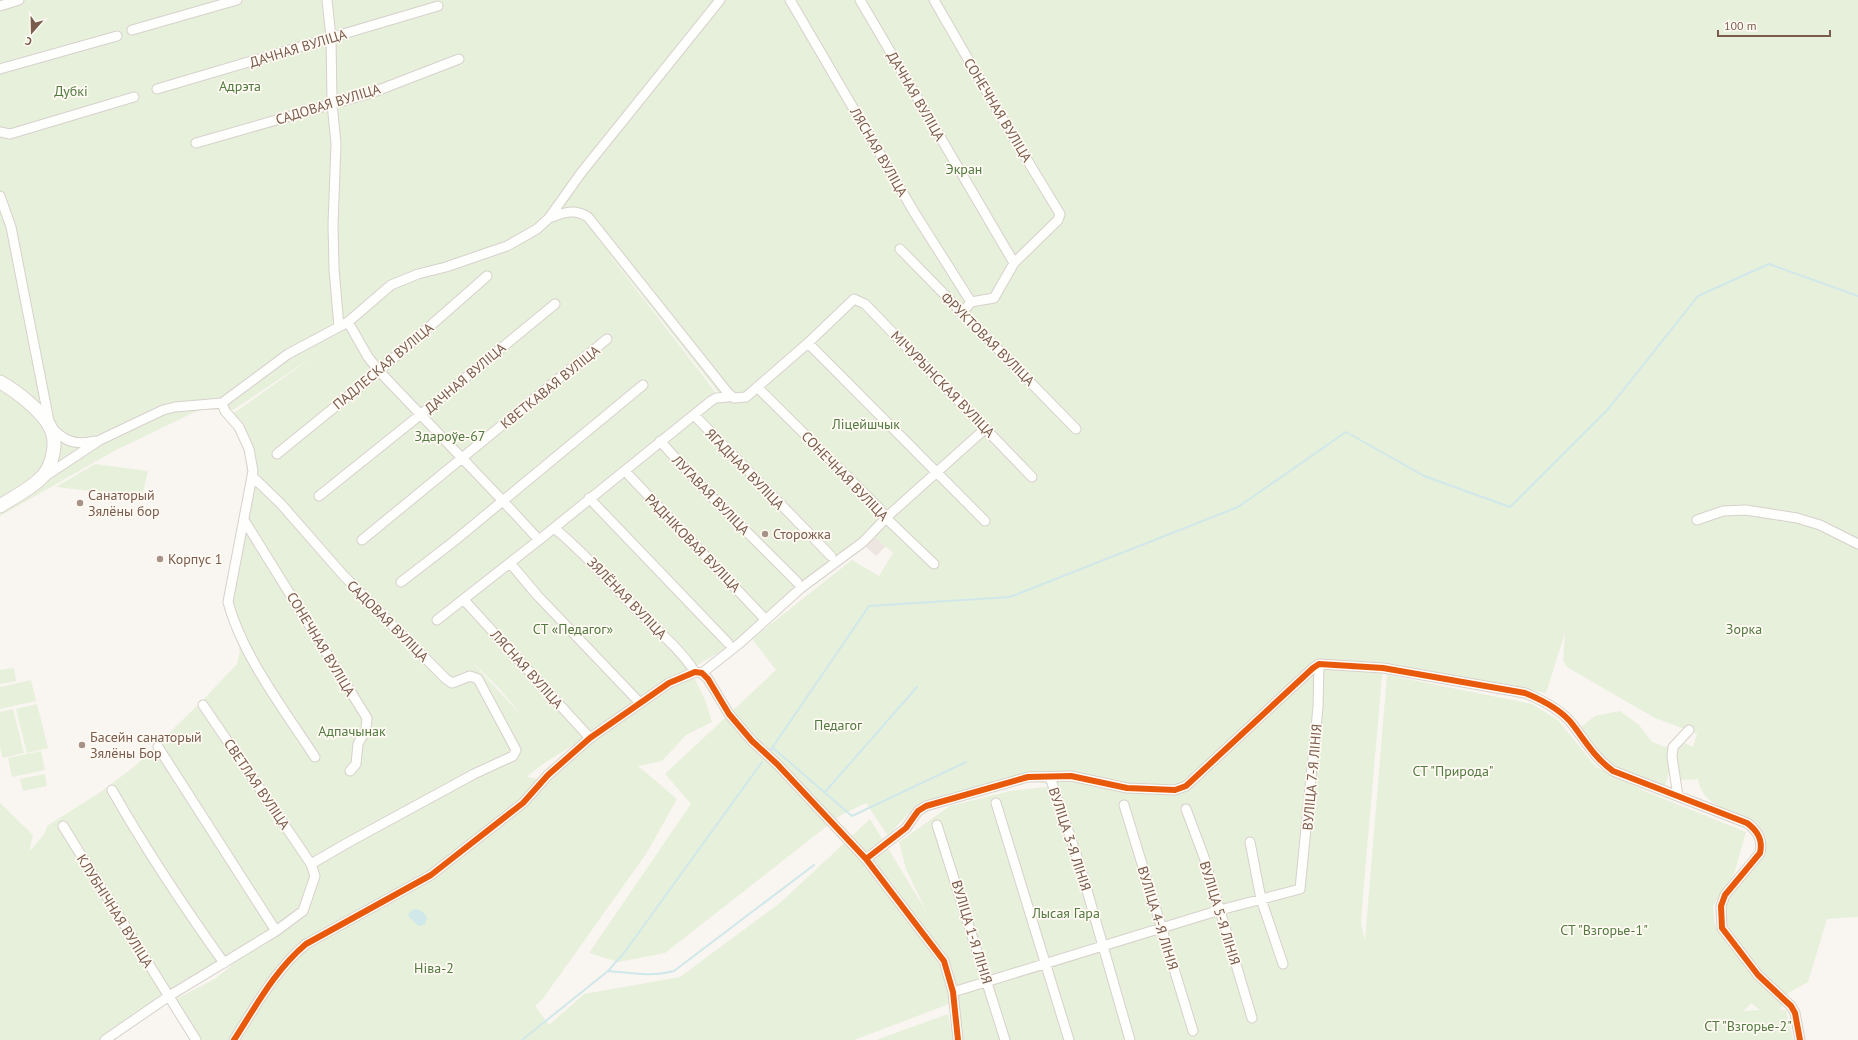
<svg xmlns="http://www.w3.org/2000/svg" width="1858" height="1040" viewBox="0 0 1858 1040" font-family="'PT Sans',sans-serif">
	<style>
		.industrial { fill: #ede5e0 }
		.green { fill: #e7f0db; fill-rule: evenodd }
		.water { fill: #d0e8ea }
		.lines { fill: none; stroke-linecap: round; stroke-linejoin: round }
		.stream { stroke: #d0e8ea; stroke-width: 2 }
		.street-casing { stroke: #d7d1cb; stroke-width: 11 }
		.secondary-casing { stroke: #d9d2cb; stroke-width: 15 }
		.street { stroke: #fefefd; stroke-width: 9 }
		.secondary { stroke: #fefefd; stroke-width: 13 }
		.cycleway-casing { stroke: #fffaf3; stroke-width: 8 }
		.cycleway { stroke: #e8590c; stroke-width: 6 }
		.poi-dot { fill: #a69286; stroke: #fffaf3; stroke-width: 1.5 }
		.labels { text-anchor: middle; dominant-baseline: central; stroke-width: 3.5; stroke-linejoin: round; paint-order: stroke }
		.street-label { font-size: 14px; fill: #7a5c4d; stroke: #fffaf3 }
		.park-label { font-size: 14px; fill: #537a41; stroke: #fffaf3 }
		.poi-label { font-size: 14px; fill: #7a5c4d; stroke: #fffaf3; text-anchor: start }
	</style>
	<rect width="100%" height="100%" fill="#f9f5f0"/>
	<path class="industrial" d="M876,537L886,546L876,556L865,546Z"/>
	<path class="green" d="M0,0H1858V917L1827,919L1808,982L1788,993L1780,1010H1786L1793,1040H963L955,986L942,946L949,1004L854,1040H197L172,1001L215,979L249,951L171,1000L110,1040H0V803L33,835L29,852L45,833L47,826L102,791L135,766L200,703L237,664L240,651L229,614L226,599L247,482L246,454L237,429L226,416L237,411L314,356L233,410H199L114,451L0,516ZM611,256L717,391L720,398L611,257ZM630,460L587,498L728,647L876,538L893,553L879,576L852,560L752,639L776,670L665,774L691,804L589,953L618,962L665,953L841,815L866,803L888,836L914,807L1017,778L1057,786L1010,791L950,806L899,842L906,869L926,911L870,819L780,903L680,977L584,994L549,1025L535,1006L542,1000L646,854L677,799L638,766L662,761L686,735L712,722L705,700L694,677L640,699L728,647L586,498ZM1565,633L1563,660L1567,667L1653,717L1697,734L1693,747L1676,739L1666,747L1652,742L1639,725L1620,711L1595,716L1581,727L1612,768L1665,786L1669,772L1683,780L1698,779C1704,818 1759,807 1763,835C1768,875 1705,879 1724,937L1715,926L1713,906L1734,874L1746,832L1647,792L1596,767L1558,720L1532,704L1387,675L1365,941L1361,924L1362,907L1383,664L1546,693ZM469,659L499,688L524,718ZM673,677L636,701L544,780L527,777C544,761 564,751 584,739C614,719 640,693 673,677ZM1751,1003L1760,1010L1744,1011Z
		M95,464L148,471L142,497L56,487Z
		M14,668L16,681L0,684V670Z
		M31,680L36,701L0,709V687Z
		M37,704L48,748L27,753L16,709Z
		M13,709L24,753L3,758L0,748V712Z
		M41,751L45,770L12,777L8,758Z
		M45,774L47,786L23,791L20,779Z
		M948,1014L953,1040H876Z"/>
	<path class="water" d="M414,909C420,909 425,913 427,918L425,924L419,926L409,917L408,914Z"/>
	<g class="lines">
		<path class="stream" d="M773,748L852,816L966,762
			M770,751L869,606L1010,597L1238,507L1346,432L1424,476L1510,507L1609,408L1698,296L1769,264L1858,296
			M825,792L917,687
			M608,971C630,973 652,977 674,971L814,865
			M522,1040L608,971L624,953L762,762"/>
		<g class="street-casing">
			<path id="street" d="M327,0L331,37L332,103L336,144L333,224L334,269L339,327
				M790,0L914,212L971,302
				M860,0L1014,263L1058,220L1060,214L1006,125L934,0
				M0,6L19,0
				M132,30L237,0
				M0,69L117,36
				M157,89L438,6
				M0,132L10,134L134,97
				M196,143L371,93L459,59
				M0,196L11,227L50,426C64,441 75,446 94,441
				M549,218C563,213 574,208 588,217L728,393
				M900,249L1076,429
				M962,313L971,302L994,298L1014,263
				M348,322L368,357L379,371L502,500L539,540L711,401L716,398L728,397V393L734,398L746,397L808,343L854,299L865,304L1032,477
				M808,343L985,521
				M757,387L878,507L886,518L934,564
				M222,403L225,411L239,427L249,449L253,471L228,602C242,655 285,711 315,757
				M694,415L831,556
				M660,441L699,484L797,582
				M277,454L379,371L487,276
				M625,471L762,616
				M252,476L281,504L344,576L446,679L452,683L470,676L478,679L516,750L513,756L474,774L349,842L311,864
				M44,477L100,440L163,410L175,407L222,403L288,354L348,322L391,285L418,274L446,267L507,246L537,229L549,218L581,173L720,0
				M319,496L420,415L555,304
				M589,498L728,643
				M244,520L367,718L366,729L358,744L356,764L350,771
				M1697,520L1723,511L1746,510L1797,518L1820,525L1858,544
				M554,528C583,551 606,579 632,605C653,627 678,646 695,672
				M362,540L607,339
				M510,563L537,595L640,703
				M401,582L453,542L643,385
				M464,600L590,738
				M437,620L539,540
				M702,673L740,643L801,588L863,542L889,515L986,428
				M158,747L276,931
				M1050,777L1080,866L1130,1040
				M112,790C146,850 184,907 224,963
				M1678,796L1672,757L1673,747L1689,730
				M996,803L1069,1040
				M1124,805L1193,1031
				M1186,809L1204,857L1252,1018
				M937,825L1005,1040
				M63,826L196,1040
				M1250,842L1261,899L1283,964
				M866,859L906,828L918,811L926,806L1028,777L1071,776L1127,788L1175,790L1186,786L1313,668L1319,664L1383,668L1525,693C1542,700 1562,710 1573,725C1586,742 1595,758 1613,771L1747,823C1758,831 1763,840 1760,853L1725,895L1721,906L1722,928L1758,975L1791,1006L1795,1013L1800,1040
				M953,992L1220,910L1300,889L1318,707L1319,664
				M105,1040L169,996L276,931L303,911L315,876L311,864L203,705
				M234,1040C256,1006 275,970 306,944L431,875L523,803L548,775L590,738L669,683L695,672L702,673L708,679L729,714L752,741L777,764L866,859L944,961L953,992L958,1040"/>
		</g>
		<g class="secondary-casing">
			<path id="secondary" d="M0,382C15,390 43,412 50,427C58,441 53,464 43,476C31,489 14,497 0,506"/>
		</g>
		<use href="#street" class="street"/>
		<use href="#secondary" class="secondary"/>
		<g class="cycleway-casing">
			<path id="cycleway" d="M866,859L906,828L918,811L926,806L1028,777L1071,776L1127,788L1175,790L1186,786L1313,668L1319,664L1383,668L1525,693C1542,700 1562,710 1573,725C1586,742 1595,758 1613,771L1747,823C1758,831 1763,840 1760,853L1725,895L1721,906L1722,928L1758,975L1791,1006L1795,1013L1800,1040
				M234,1040C256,1006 275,970 306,944L431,875L523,803L548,775L590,738L669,683L695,672L702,673L708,679L729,714L752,741L777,764L866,859L944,961L953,992L958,1040"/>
		</g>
		<use href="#cycleway" class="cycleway"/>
	</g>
	<g class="poi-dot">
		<circle cx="80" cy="503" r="4"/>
		<circle cx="765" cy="534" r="4"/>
		<circle cx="160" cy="559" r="4"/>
		<circle cx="82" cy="745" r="4"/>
	</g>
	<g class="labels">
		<g class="street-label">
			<text transform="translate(298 48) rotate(-17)">ДАЧНАЯ ВУЛІЦА</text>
			<text transform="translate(916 96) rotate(60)">ДАЧНАЯ ВУЛІЦА</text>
			<text transform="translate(328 104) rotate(-17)">САДОВАЯ ВУЛІЦА</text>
			<text transform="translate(998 110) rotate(59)">СОНЕЧНАЯ ВУЛІЦА</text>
			<text transform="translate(879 152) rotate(60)">ЛЯСНАЯ ВУЛІЦА</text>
			<text transform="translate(988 339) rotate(45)">ФРУКТОВАЯ ВУЛІЦА</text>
			<text transform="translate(383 366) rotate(-40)">ПАДЛЕСКАЯ ВУЛІЦА</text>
			<text transform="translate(465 378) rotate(-40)">ДАЧНАЯ ВУЛІЦА</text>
			<text transform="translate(943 384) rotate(46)">МІЧУРЫНСКАЯ ВУЛІЦА</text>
			<text transform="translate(550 387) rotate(-39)">КВЕТКАВАЯ ВУЛІЦА</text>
			<text transform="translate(745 469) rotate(46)">ЯГАДНАЯ ВУЛІЦА</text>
			<text transform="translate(845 476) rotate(46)">СОНЕЧНАЯ ВУЛІЦА</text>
			<text transform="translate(711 495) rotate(46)">ЛУГАВАЯ ВУЛІЦА</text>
			<text transform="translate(693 543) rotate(46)">РАДНІКОВАЯ ВУЛІЦА</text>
			<text transform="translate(627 598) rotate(46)">ЗЯЛЁНАЯ ВУЛІЦА</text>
			<text transform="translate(388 621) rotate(45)">САДОВАЯ ВУЛІЦА</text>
			<text transform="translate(321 644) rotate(59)">СОНЕЧНАЯ ВУЛІЦА</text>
			<text transform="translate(527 669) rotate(48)">ЛЯСНАЯ ВУЛІЦА</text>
			<text transform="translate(1312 777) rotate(-85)">ВУЛІЦА 7-Я ЛІНІЯ</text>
			<text transform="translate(257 784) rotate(56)">СВЕТЛАЯ ВУЛІЦА</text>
			<text transform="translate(1070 839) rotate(72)">ВУЛІЦА 3-Я ЛІНІЯ</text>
			<text transform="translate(115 911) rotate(58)">КЛУБНІЧНАЯ ВУЛІЦА</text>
			<text transform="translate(1220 913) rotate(73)">ВУЛІЦА 5-Я ЛІНІЯ</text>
			<text transform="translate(1158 918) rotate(73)">ВУЛІЦА 4-Я ЛІНІЯ</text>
			<text transform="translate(972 932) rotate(73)">ВУЛІЦА 1-Я ЛІНІЯ</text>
		</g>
		<g class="park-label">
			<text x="240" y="86">Адрэта</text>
			<text x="71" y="91">Дубкі</text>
			<text x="964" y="169">Экран</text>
			<text x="866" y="424">Ліцейшчык</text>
			<text x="450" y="436">Здароўе-67</text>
			<text x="573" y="629">СТ «Педагог»</text>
			<text x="1744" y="629">Зорка</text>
			<text x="838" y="725">Педагог</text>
			<text x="352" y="731">Адпачынак</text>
			<text x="1453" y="771">СТ "Природа"</text>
			<text x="1066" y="913">Лысая Гара</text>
			<text x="1604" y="930">СТ "Взгорье-1"</text>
			<text x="434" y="968">Ніва-2</text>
			<text x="1748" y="1026">СТ "Взгорье-2"</text>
		</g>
		<g class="poi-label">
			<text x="88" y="495">Санаторый<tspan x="88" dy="16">Зялёны бор</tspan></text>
			<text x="773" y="534">Сторожка</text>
			<text x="168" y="559">Корпус 1</text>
			<text x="90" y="737">Басейн санаторый<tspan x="90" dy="16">Зялёны Бор</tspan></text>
		</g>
	</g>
	<g transform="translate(32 32) rotate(200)" stroke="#fffaf3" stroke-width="3" paint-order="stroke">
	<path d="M0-3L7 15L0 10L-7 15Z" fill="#7a5c4d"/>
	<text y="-6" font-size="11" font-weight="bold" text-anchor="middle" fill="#7a5c4d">С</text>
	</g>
	<path d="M1718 30v6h112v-6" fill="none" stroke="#7a5c4d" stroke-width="2"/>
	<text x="1724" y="30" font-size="12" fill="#7a5c4d" stroke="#fffaf3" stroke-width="3" paint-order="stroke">100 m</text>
</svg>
